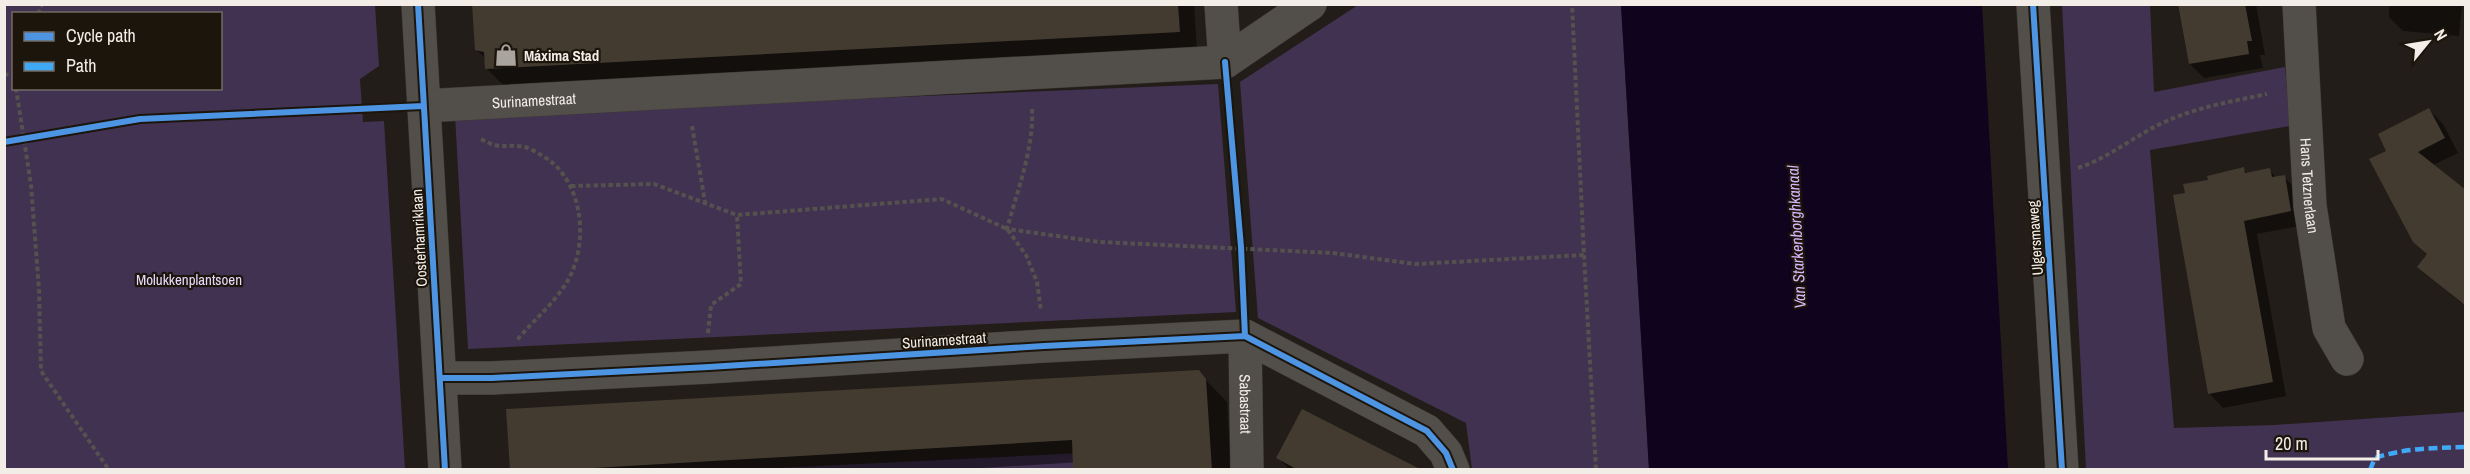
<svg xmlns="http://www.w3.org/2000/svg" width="2470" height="474" viewBox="0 0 2470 474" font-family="'Archivo Narrow',sans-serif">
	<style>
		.green { fill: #423251; fill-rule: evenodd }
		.water { fill: #10031d }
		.shadow { fill: #0007 }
		.building { fill: #433b30 }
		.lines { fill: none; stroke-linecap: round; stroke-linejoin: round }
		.minor-casing { stroke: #3d3935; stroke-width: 34 }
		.path { stroke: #54514e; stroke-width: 4; stroke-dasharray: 4.5 3; stroke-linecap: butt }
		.minor { stroke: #524e4a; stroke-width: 33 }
		.quiet { stroke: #3fa9f5; stroke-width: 4.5; stroke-dasharray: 9 4.5; stroke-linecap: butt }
		.cycleway-casing { stroke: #1c150c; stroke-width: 10 }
		.cycleway { stroke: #4d94e3; stroke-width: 6 }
		.labels { text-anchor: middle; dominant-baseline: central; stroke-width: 4.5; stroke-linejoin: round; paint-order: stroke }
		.poi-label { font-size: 15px; font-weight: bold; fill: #f3ede7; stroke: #1c150c; text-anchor: start }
		.street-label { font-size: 15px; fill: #f3ede7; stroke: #1c150c }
		.park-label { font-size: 15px; fill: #ead9fd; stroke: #1c150c }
		.water-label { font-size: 16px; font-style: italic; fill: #d8b6fc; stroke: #1c150c }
	</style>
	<rect width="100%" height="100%" fill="#221d18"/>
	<path class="green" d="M4,5H375L379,66L360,79L363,122L384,121L405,469H5ZM14,14H220V88H14Z
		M1358,5H1621L1649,469H1472L1466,423L1258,318L1240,82Z
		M2062,5H2150L2154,92L2285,67L2290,126L2150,150L2174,428L2274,425L2465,412V469H2086Z
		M1218,84L1236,312L468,349L455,115Z
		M1163,449L1164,470H737Z"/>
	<path class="water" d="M1621,5H1982L2008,469H1649Z"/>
	<path class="shadow" d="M474,4H1194L1197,49L504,86L487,69L486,59L476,49Z
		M2180,4H2256L2265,55H2260L2263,68L2204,78L2190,64Z
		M2387,4H2462L2459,36L2403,31L2389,17V6Z
		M2429,110L2443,124L2458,153L2433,165L2466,297L2461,303L2419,267L2428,255L2388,151Z
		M2243,169L2248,174L2269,170L2277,178L2284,177L2298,191L2304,225L2257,234L2286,396L2223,408L2209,393L2187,194L2209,181Z
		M1198,372L1227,402L1231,470H1181L1180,456L950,470H511Z
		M1278,458L1413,470H1290Z"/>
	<path class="building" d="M472,4H1178L1180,32L485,69L484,52L475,50Z
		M2178,4H2245L2252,41H2247L2249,54L2189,64Z
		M2429,108L2445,138L2418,152L2466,190V306L2417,267L2427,254L2413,242L2369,159L2386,151L2378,134Z
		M2244,167L2245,173L2270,168L2272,177L2285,175L2291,211L2244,221L2273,382L2208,394L2173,195L2185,193L2183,184L2208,180L2207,176Z
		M1199,370L1206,379L1212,470H1073L1072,440L560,470H510L506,409Z
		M1302,409L1422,470H1298L1276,458Z"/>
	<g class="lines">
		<g class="minor-casing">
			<g id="minor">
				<path d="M418,4L445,470"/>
				<path d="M1221,4L1225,62"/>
				<path d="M2033,4L2062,470"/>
				<path id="s1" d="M2299,4L2310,206L2329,328L2347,359"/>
				<path id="s2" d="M423,106L1225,62L1310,4"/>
				<path id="s3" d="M1245,336L1247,470"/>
				<path d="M440,378H492L709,367L1044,346L1245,336L1427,431L1446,453L1453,470"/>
			</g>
		</g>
		<path class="path" d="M38,14L42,4
			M4,74L14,76
			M16,88L31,185L39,290L41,371L109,470
			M1032,109C1034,149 1017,191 1007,229L1100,242L1333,253L1415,264L1584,255L1572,4
			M692,126L705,202
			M481,139C502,151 506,143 525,147C532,149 543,156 549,160C585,187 589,249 565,285C552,305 532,322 517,340
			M2078,168C2108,158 2132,138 2160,124C2196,107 2229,102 2267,94
			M571,186L654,184L737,215L942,199L1007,229L1026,255L1037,282L1041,311
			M1584,255L1596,470
			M708,333L711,305L741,284L737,215"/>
		<use href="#minor" class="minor"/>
		<path class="quiet" d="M2370,470L2375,458C2404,448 2435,448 2466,447"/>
		<g class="cycleway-casing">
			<path id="cycleway" d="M418,4L445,470
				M2033,4L2062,470
				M1225,62L1241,247L1245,336
				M4,142L140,119L423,106
				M440,378H492L709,367L1044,346L1245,336L1427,431L1446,453L1453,470"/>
		</g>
		<use href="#cycleway" class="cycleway"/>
	</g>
	<defs>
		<g id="shop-bare" transform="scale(1.8)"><path d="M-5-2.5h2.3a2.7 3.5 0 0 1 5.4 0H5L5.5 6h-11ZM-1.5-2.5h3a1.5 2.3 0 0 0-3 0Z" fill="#aaa49f" stroke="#1c150c" stroke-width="2.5" paint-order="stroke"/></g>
	</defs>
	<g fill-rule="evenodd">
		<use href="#shop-bare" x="506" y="55"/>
	</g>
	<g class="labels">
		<g class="poi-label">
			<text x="524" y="55">Máxima Stad</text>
		</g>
		<g class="street-label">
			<text stroke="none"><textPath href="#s2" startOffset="111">Surinamestraat</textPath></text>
			<text stroke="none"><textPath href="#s1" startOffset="182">Hans Tetznerlaan</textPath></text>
			<text transform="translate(419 238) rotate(-93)">Oosterhamriklaan</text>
			<text transform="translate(2035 238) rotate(-94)">Ulgersmaweg</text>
			<text transform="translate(944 340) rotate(-4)">Surinamestraat</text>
			<text stroke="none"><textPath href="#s3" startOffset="68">Sabastraat</textPath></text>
		</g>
		<g class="park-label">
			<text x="189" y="279">Molukkenplantsoen</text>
		</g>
		<g class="water-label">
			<text transform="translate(1796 237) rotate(-93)">Van Starkenborghkanaal</text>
		</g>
	</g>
	<rect width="2470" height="474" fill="none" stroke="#f3ede7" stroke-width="12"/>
	<rect x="12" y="12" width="210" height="78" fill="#1c150c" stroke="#726b64" stroke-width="1.5"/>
	<rect x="24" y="32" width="30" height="9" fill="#4d94e3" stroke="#726b64" stroke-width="1.5"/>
	<text x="66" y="42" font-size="18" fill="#f3ede7">Cycle path</text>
	<rect x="24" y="62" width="30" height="9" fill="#3fa9f5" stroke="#726b64" stroke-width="1.5"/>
	<text x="66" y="72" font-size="18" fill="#f3ede7">Path</text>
	<g transform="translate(2428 42) rotate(60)" stroke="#1c150c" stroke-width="4.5" paint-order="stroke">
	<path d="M0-4.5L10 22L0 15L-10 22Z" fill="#f3ede7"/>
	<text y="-9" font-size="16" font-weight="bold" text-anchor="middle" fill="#f3ede7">N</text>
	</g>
	<path d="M2266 450v9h112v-9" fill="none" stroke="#f3ede7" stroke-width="3"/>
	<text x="2275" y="450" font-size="18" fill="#f3ede7" stroke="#1c150c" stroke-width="4.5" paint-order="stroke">20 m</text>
</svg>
